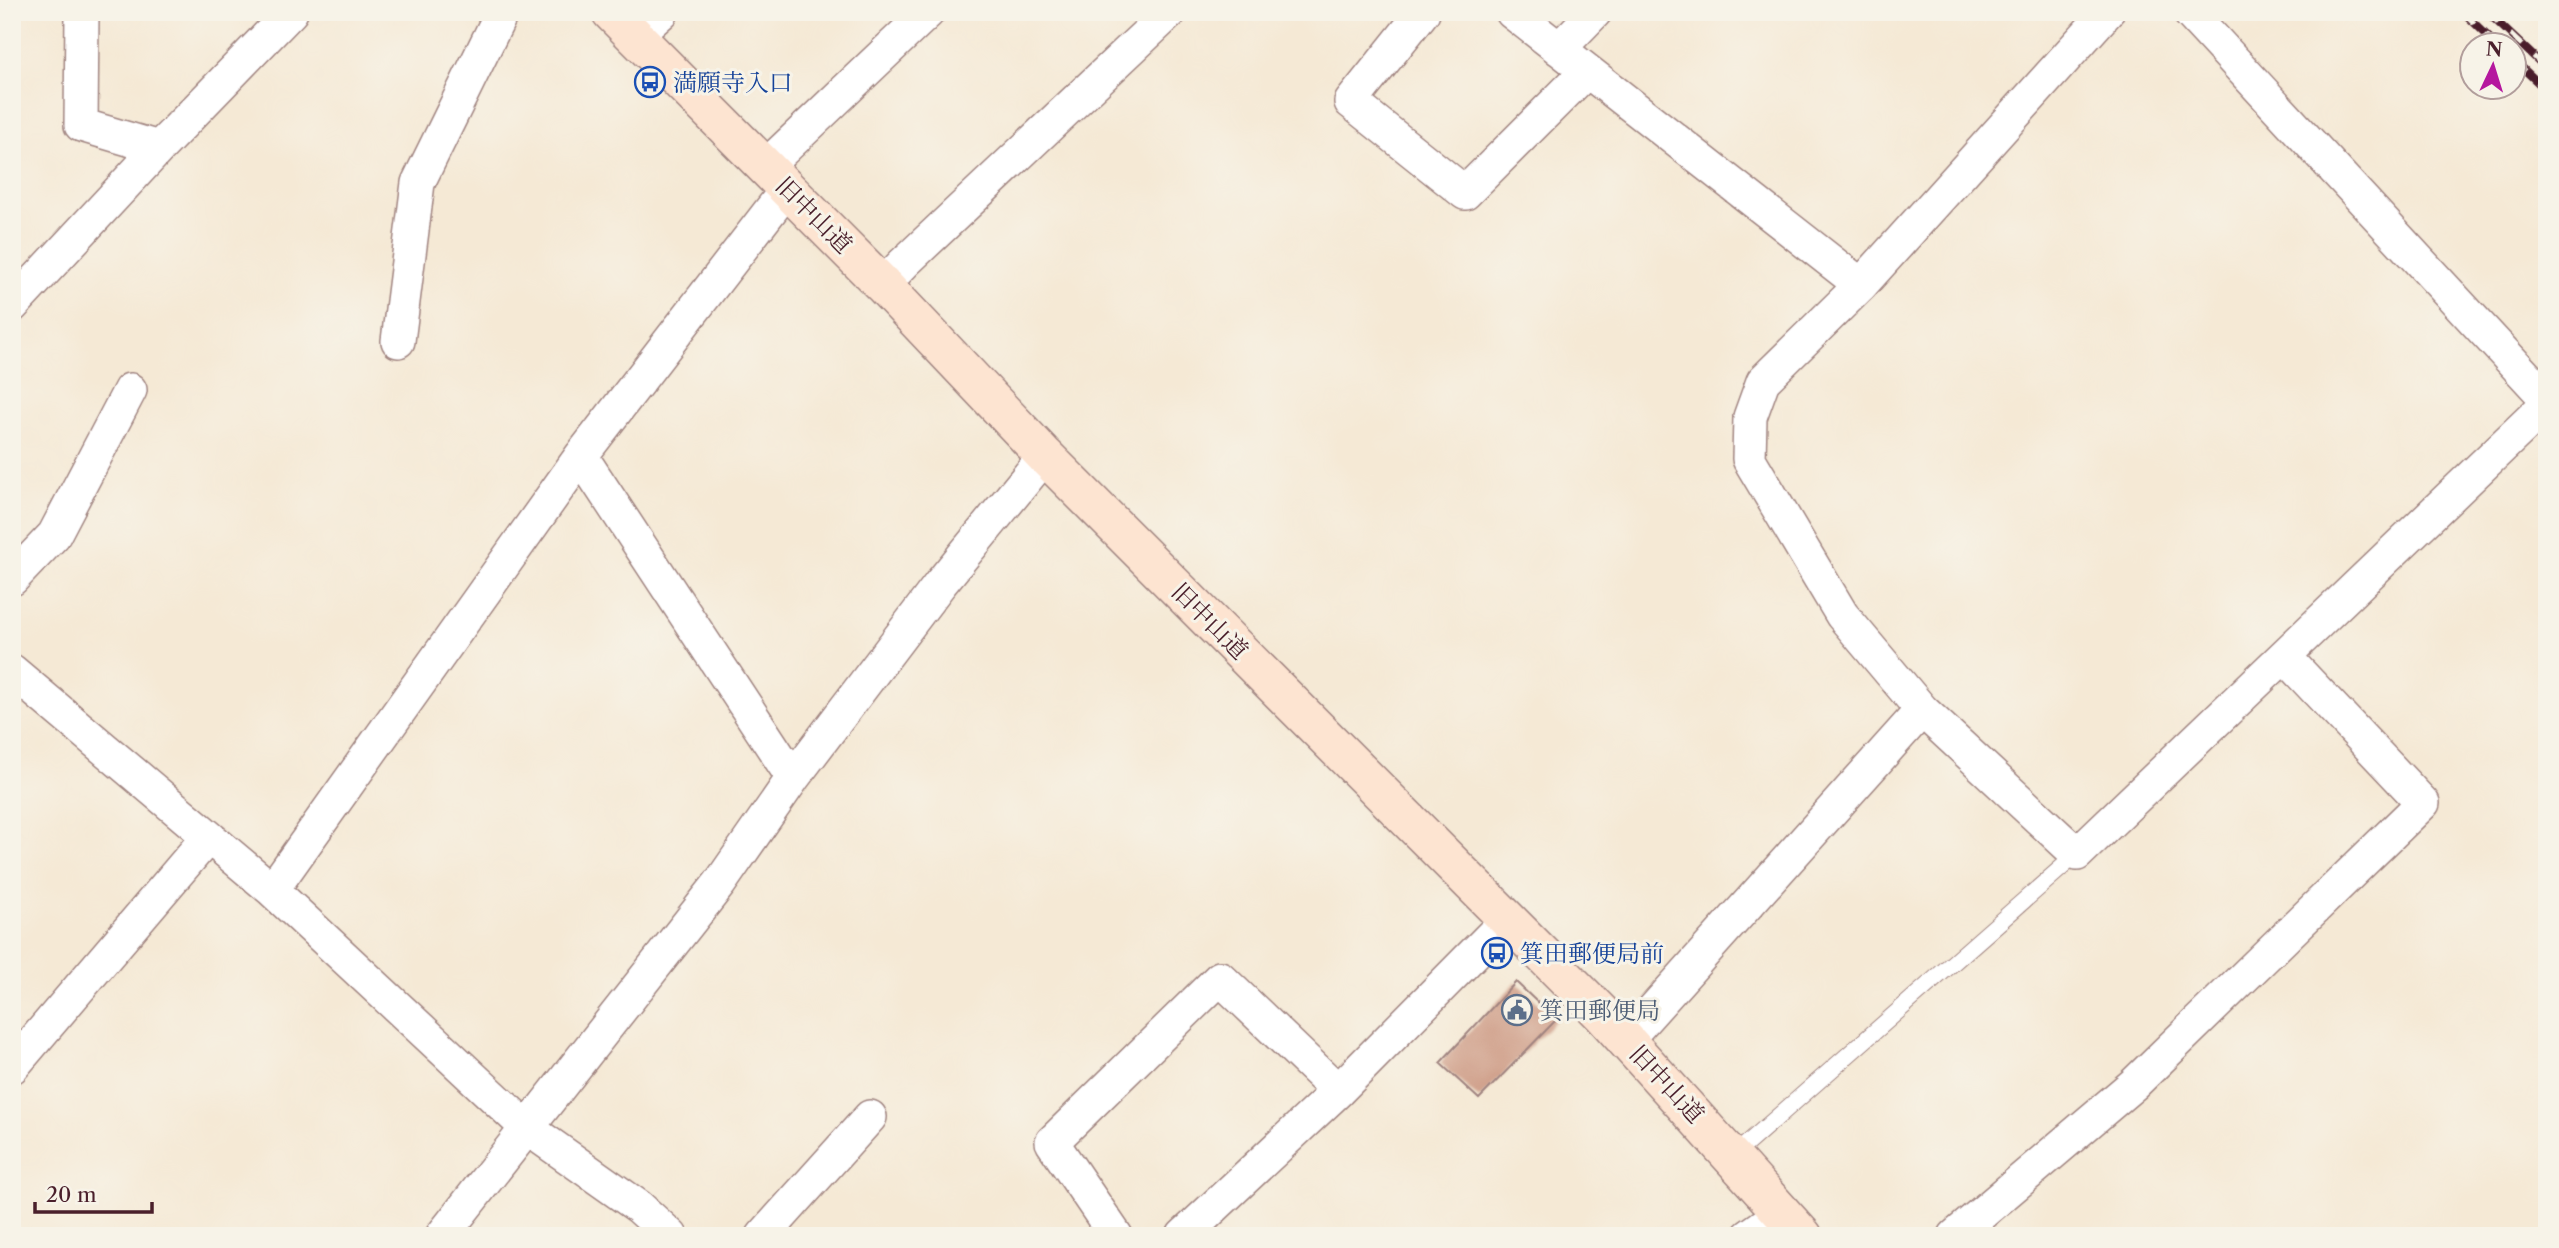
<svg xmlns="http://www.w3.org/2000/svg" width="2559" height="1248" viewBox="0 0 2559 1248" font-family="'Libre Caslon Text','Noto Serif JP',serif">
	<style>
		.building { fill: #d1a38e }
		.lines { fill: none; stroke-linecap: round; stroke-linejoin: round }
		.service-casing { stroke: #a08480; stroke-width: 18 }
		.minor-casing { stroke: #a08480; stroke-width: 36 }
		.secondary-casing { stroke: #a08480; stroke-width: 41 }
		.service { stroke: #fff; stroke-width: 16 }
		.minor { stroke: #fff; stroke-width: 33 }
		.secondary { stroke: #fde4d1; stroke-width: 38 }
		.rail-casing { stroke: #4a1f2b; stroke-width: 8 }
		.rail { stroke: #f7f3e8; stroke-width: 5; stroke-dasharray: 16; stroke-linecap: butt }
		.labels { text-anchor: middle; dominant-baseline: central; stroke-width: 6; stroke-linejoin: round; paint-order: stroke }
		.transit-label { font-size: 24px; fill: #164399; stroke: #f7f3e8; text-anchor: start }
		.street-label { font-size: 24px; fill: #4a1f2b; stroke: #f7f3e8 }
		.service-label { font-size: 24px; fill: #4e5e75; stroke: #f7f3e8; text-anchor: start }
	</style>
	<rect width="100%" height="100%" fill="#f7f3e8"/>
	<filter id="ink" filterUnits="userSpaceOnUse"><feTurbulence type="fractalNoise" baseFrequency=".0143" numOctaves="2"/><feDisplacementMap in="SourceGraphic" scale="14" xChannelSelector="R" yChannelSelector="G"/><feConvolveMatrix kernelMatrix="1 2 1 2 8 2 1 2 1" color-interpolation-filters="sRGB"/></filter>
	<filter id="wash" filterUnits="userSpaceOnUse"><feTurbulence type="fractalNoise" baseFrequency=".00686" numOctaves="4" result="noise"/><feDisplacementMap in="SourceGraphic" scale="28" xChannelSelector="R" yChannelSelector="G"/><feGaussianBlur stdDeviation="1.57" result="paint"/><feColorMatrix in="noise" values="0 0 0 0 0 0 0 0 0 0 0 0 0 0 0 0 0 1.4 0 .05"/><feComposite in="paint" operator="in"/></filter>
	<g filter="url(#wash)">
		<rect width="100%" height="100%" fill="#f5e9d5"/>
		<g id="blocks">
			<path class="building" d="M1516,982L1556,1020L1479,1099L1440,1063Z"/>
		</g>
	</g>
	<g filter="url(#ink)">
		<use href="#blocks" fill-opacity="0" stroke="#a08480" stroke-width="2"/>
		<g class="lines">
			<g class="service-casing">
				<path id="service" d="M1733,1156L2077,854"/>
			</g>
			<g class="minor-casing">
				<path id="minor" d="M82,12L81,125L159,148
					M1423,12L1351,102L1465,193L1587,71
					M1512,12L1861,285
					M2107,12L1861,285L1763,381L1750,417L1749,459L1842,615L1922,710L2077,854L2547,404
					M2189,12L2547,399
					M635,36L662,12
					M1559,49L1595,12
					M765,167L928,12
					M883,285L904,263L1170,12
					M12,306L159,148L291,12
					M398,341L418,183L502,12
					M581,456L793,778
					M12,579L54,535L130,390
					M12,671L272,890L527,1128L639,1207L671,1236
					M272,890L581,456L787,189
					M1626,1040L1922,710
					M12,1067L208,837
					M442,1236L720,883L793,778L940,584L1045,456
					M763,1236L870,1117
					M1116,1236L1052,1142L1220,978L1338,1091
					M1183,1236L1338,1091L1508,919
					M1749,1236L1783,1212
					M1955,1236L2134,1084L2423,803L2284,656"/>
			</g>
			<g class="secondary-casing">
				<path id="secondary" d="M611,12L883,285L1045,456L1602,1014L1803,1236"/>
			</g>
			<use href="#service" class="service"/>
			<use href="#minor" class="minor"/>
			<use href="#secondary" class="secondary"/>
			<g class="rail-casing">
				<path id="rail" d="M2463,12L2498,46
					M2487,12L2547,69
					M2514,60L2547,91"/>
			</g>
			<use href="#rail" class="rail"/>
		</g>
	</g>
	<defs>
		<g id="bus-ring" transform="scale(1.575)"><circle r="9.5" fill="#f7f3e8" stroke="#1a4fb4" stroke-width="1.5"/><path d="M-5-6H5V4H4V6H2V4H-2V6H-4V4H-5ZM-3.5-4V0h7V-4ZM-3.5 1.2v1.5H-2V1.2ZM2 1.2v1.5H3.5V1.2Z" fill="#1a4fb4"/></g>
		<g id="civic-ring" transform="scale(1.575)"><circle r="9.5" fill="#f7f3e8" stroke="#5c6f8a" stroke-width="1.5"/><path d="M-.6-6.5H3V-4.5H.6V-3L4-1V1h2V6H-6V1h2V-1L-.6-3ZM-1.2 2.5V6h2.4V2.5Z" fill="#5c6f8a"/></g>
	</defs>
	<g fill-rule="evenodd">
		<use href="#bus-ring" x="650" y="82"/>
		<use href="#bus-ring" x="1497" y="953"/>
		<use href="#civic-ring" x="1517" y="1010"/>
	</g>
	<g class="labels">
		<g class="transit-label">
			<text x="673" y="82">満願寺入口</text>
			<text x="1520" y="953">箕田郵便局前</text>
		</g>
		<g class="street-label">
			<text transform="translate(814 215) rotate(45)">旧中山道</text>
			<text transform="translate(1210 621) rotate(45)">旧中山道</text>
			<text transform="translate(1667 1084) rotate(47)">旧中山道</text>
		</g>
		<g class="service-label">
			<text x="1540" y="1010">箕田郵便局</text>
		</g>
	</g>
	<rect width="2559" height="1248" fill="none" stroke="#f7f3e8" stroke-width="42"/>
	<g transform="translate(2493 66) rotate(4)"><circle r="33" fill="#f7f3e8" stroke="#b29e9c" stroke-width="2"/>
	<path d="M0-5L12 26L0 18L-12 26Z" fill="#b5179e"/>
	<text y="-10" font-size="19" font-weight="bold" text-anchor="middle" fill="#4a1f2b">N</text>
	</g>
	<path d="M35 1202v10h117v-10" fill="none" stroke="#4a1f2b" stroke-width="3.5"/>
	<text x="46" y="1202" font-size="21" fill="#4a1f2b" stroke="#f7f3e8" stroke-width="5" paint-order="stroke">20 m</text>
</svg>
